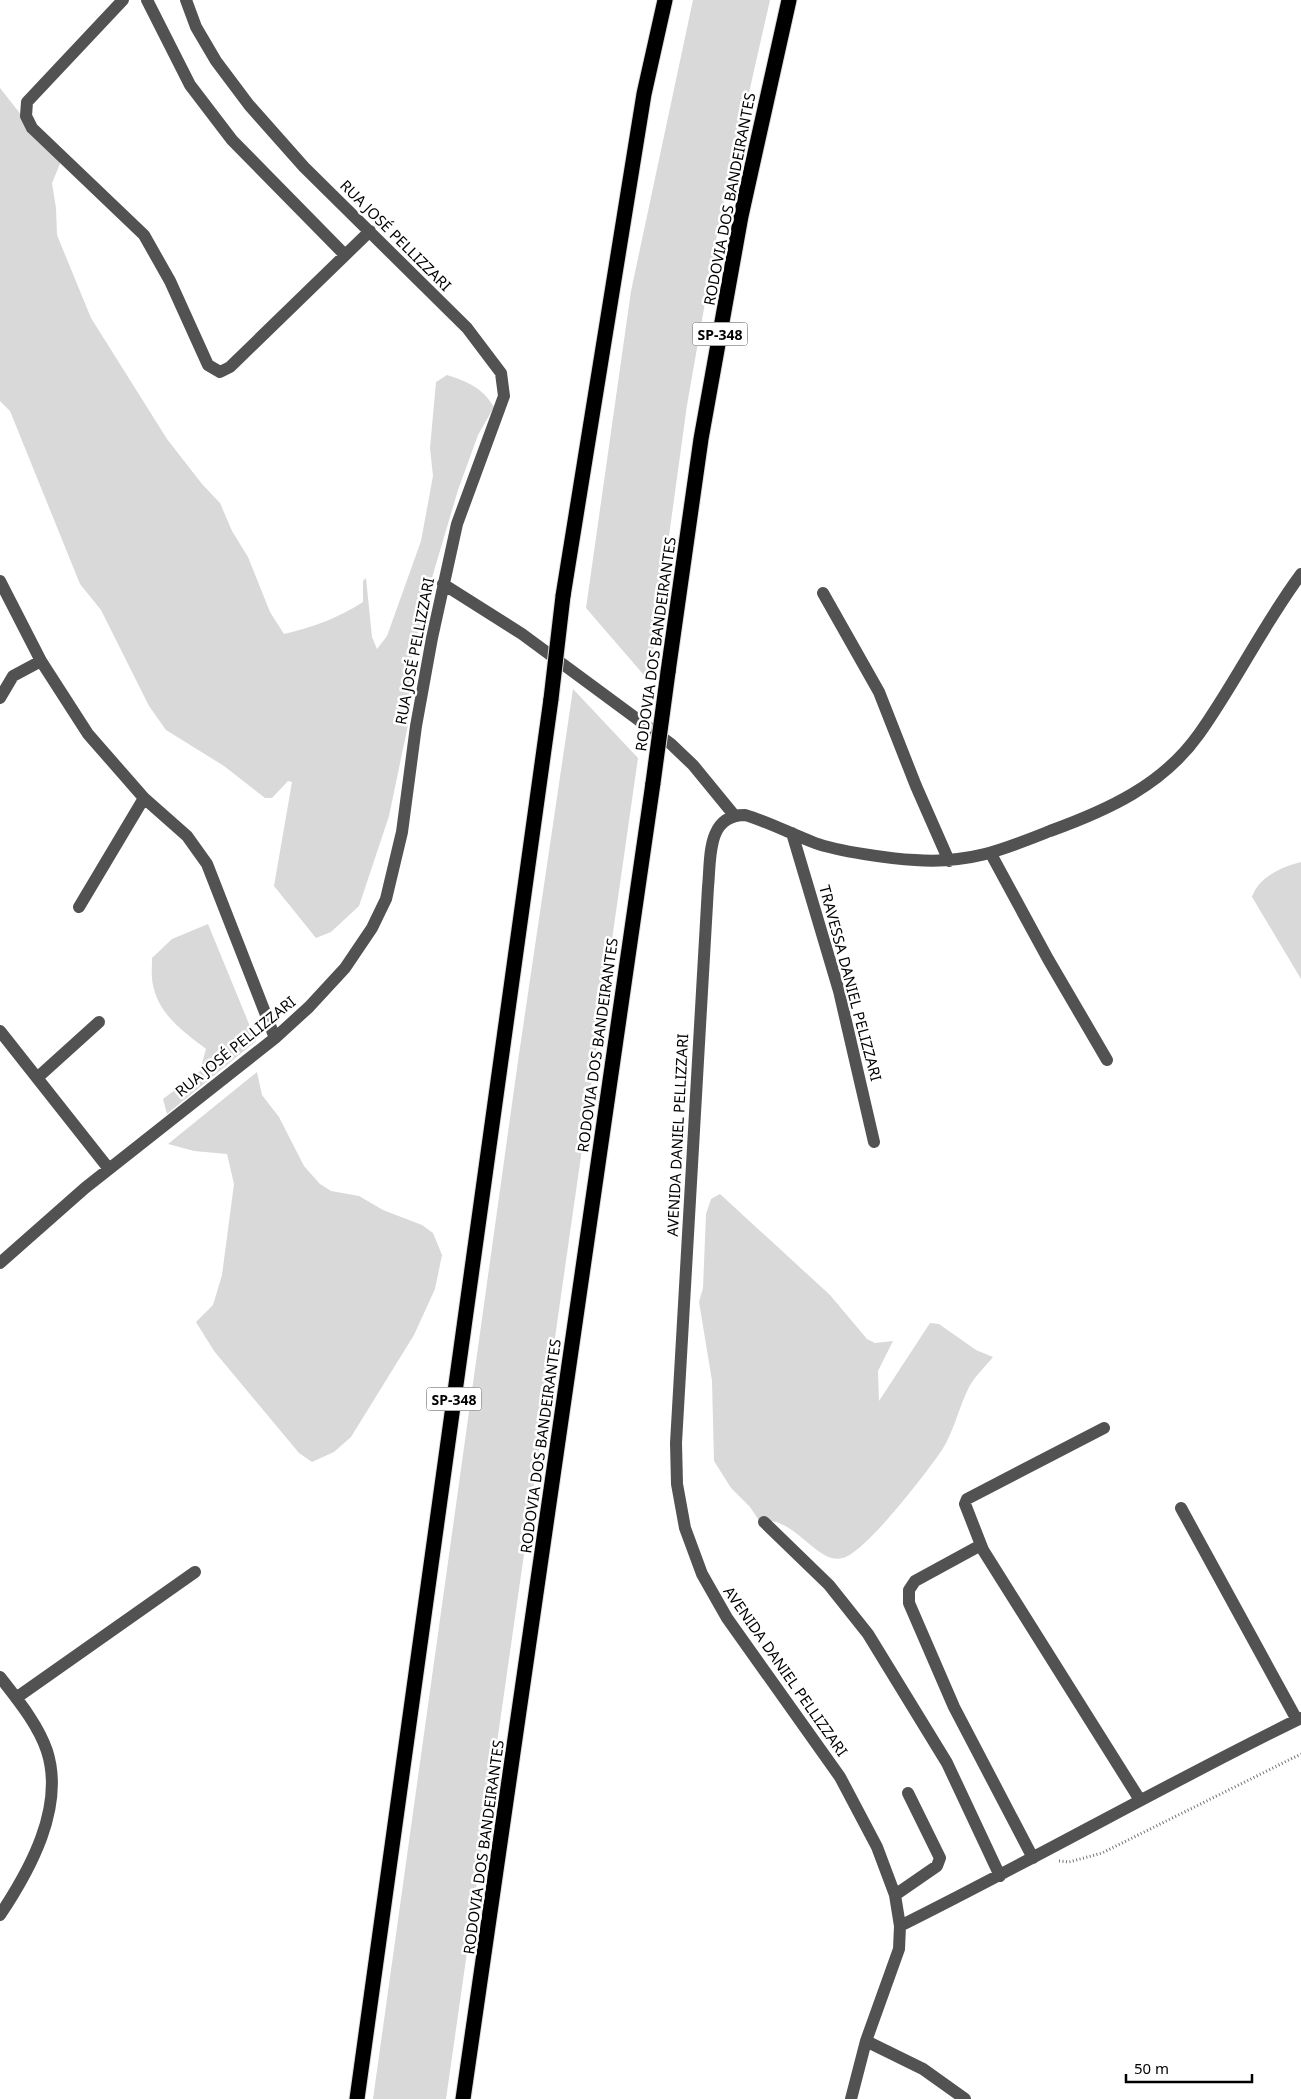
<svg xmlns="http://www.w3.org/2000/svg" width="1301" height="2099" viewBox="0 0 1301 2099" font-family="'Noto Sans',sans-serif">
	<style>
		.green { fill: #d9d9d9 }
		.lines { fill: none; stroke-linecap: round; stroke-linejoin: round }
		.highway-casing { stroke: #dbdbdb; stroke-width: 17 }
		.path { stroke: #747474; stroke-width: 3; stroke-dasharray: 1 2.5; stroke-linecap: butt }
		.minor { stroke: #525252; stroke-width: 12 }
		.highway { stroke: #000; stroke-width: 15 }
		.highway-bridge-casing { stroke: #dbdbdb; stroke-width: 17; stroke-linecap: butt }
		.highway-bridge { stroke: #000; stroke-width: 15 }
		.labels { text-anchor: middle; dominant-baseline: central; stroke-width: 5; stroke-linejoin: round; paint-order: stroke }
		.shield { fill: #fff; stroke: #4c4c4c; stroke-width: 1 }
		.shield-label { font-size: 14px; font-weight: bold; fill: #000 }
		.street-label { font-size: 15px; fill: #000; stroke: #fff }
	</style>
	<rect width="100%" height="100%" fill="#fff"/>
	<path class="green" d="M693,0H770L718,229L687,405L649,681L586,608L631,291Z
		M0,88L41,140L62,159L52,183L56,208L57,235L91,318L167,439L202,484L220,503L232,531L248,557L270,612L284,634C314,627 338,618 363,602V581L366,578L372,637L377,649L387,636L421,541L433,476L430,448L436,382L447,375C468,382 482,387 494,407L478,435L458,490L431,581L410,664L408,725L389,816L359,906L331,932L316,938L274,886L292,782L288,781L272,798H265L224,766L166,730L149,706L101,610L80,584L10,411L0,401Z
		M573,689L638,758L446,2099H373L518,1061Z
		M1301,862V979L1252,897C1258,877 1282,867 1301,862Z
		M208,924L256,1041L167,1114L163,1099L200,1071L206,1049C183,1031 159,1015 153,985C151,976 152,966 152,958L172,939Z
		M257,1072L262,1095L279,1117L304,1166L320,1184L331,1191L359,1196L383,1210L422,1225L433,1233L442,1255L435,1289L414,1335L351,1437L334,1452L312,1462L299,1453L214,1351L196,1322L213,1305L222,1275L234,1184L227,1154L194,1151L168,1144Z
		M720,1194L830,1295L867,1339L875,1343L893,1341L878,1371L879,1401L930,1323L939,1324L976,1350L993,1357C985,1367 975,1376 969,1387C959,1407 954,1431 942,1450C927,1472 866,1552 843,1558C817,1566 793,1513 760,1522L750,1507L731,1488L714,1461L712,1381L699,1302L703,1288L706,1214L711,1199Z"/>
	<g class="lines">
		<g class="highway-casing">
			<path id="highway" d="M563,596L644,94L665,0
				M668,672L701,439L741,216L789,0
				M357,2099L551,699
				M463,2099L653,783"/>
		</g>
		<path class="path" d="M1059,1861L1069,1862L1102,1853L1301,1754"/>
		<path class="minor" d="M123,0L27,102L26,116L32,128L144,235L170,281L208,365L220,372L230,367L370,231
			M147,0L190,85L232,140L345,255
			M0,581L41,661L88,734L144,798L187,836L207,864L275,1038
			M443,584L522,634L671,744L693,765L734,815
			M823,593L879,692L916,786L949,861
			M0,698L13,676L41,661
			M792,833L839,991L874,1142
			M991,854L1048,959L1107,1060
			M79,907L144,798
			M0,1031L109,1169
			M37,1078L99,1022
			M0,1263L85,1188L275,1038L309,1007L345,968L372,928L386,899L402,832L416,726L432,638L457,524L504,396L501,373L467,328L304,167L249,105L216,61L196,27L186,0
			M1104,1428L967,1499L965,1504L983,1550L1140,1800
			M1181,1508L1297,1720
			M764,1522L829,1585L868,1634L947,1763L1000,1876
			M981,1545L915,1581L909,1590V1603L954,1707L1033,1858
			M0,1677C17,1699 38,1724 47,1751C65,1807 30,1870 0,1915
			M16,1698L195,1572
			M895,1895L937,1866L940,1858L908,1793
			M900,1926C1035,1859 1166,1784 1301,1718
			M866,2041L923,2069L965,2099
			M851,2099L866,2041L899,1949L900,1926L895,1895L877,1847L840,1777L727,1618L702,1574L685,1528L677,1484L676,1443L708,887C711,859 706,815 745,815C769,822 791,834 815,843C837,851 891,859 915,860C969,864 1002,850 1050,831C1108,810 1163,785 1199,734C1236,682 1263,625 1301,574"/>
		<use href="#highway" class="highway"/>
		<g class="highway-bridge-casing">
			<path id="highway-bridge" d="M551,699L563,596
				M653,783L668,672"/>
		</g>
		<use href="#highway-bridge" class="highway-bridge"/>
	</g>
	<g class="labels">
		<g class="shield">
			<rect x="692.5" y="322.5" width="55" height="23" rx="4"/>
			<rect x="426.5" y="1387.5" width="55" height="23" rx="4"/>
		</g>
		<g class="shield-label">
			<text x="720" y="334">SP-348</text>
			<text x="454" y="1399">SP-348</text>
		</g>
		<g class="street-label">
			<text transform="translate(729 199) rotate(-79)">RODOVIA DOS BANDEIRANTES</text>
			<text transform="translate(396 235) rotate(45)">RUA JOSÉ PELLIZZARI</text>
			<text transform="translate(655 644) rotate(-82)">RODOVIA DOS BANDEIRANTES</text>
			<text transform="translate(414 651) rotate(-79)">RUA JOSÉ PELLIZZARI</text>
			<text transform="translate(851 983) rotate(75)">TRAVESSA DANIEL PELIZZARI</text>
			<text transform="translate(597 1045) rotate(-82)">RODOVIA DOS BANDEIRANTES</text>
			<text transform="translate(235 1046) rotate(-39)">RUA JOSÉ PELLIZZARI</text>
			<text transform="translate(677 1135) rotate(-87)">AVENIDA DANIEL PELLIZZARI</text>
			<text transform="translate(540 1446) rotate(-82)">RODOVIA DOS BANDEIRANTES</text>
			<text transform="translate(786 1671) rotate(55)">AVENIDA DANIEL PELLIZZARI</text>
			<text transform="translate(483 1847) rotate(-82)">RODOVIA DOS BANDEIRANTES</text>
		</g>
	</g>
	<path d="M1126 2074v8h126v-8" fill="none" stroke="#000000" stroke-width="2.5"/>
	<text x="1134" y="2074" font-size="15" fill="#000000" stroke="#ffffff" stroke-width="4" paint-order="stroke">50 m</text>
</svg>
